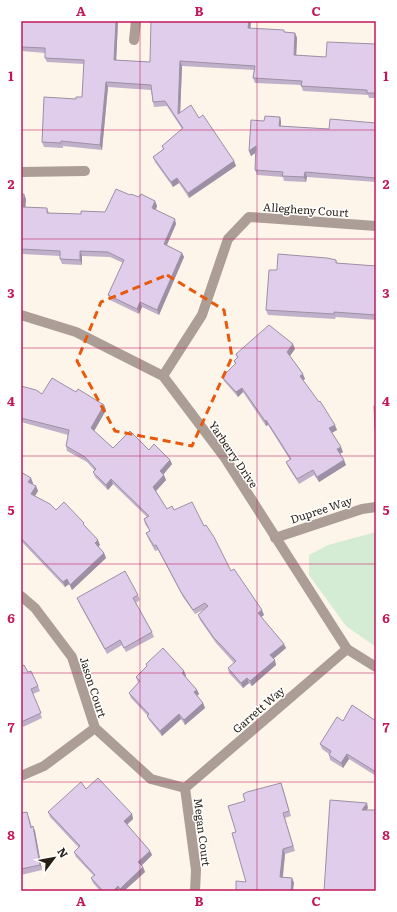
<svg xmlns="http://www.w3.org/2000/svg" width="397" height="912" viewBox="0 0 397 912" font-family="Literata,serif">
	<style>
		.green { fill: #d4ecd4 }
		.lines { fill: none; stroke-linecap: round; stroke-linejoin: round }
		.minor { stroke: #ac9d96; stroke-width: 10 }
		.wall { fill: #c1b0ca }
		.shaded-wall { fill: #9d90a4 }
		.building { fill: #e0cdeb; stroke: #9d90a4 }
		.marked { fill: none; stroke: #e8590c; stroke-width: 3; stroke-dasharray: 8 5; stroke-linejoin: round }
		.grid { fill: none; stroke: #c2185b; stroke-width: 1; stroke-opacity: 0.55 }
		.labels { text-anchor: middle; dominant-baseline: central; stroke-width: 3; stroke-linejoin: round; paint-order: stroke }
		.street-label { font-size: 11px; fill: #261e14; stroke: #fff }
		.neatline { fill: none; stroke: #c2185b; stroke-width: 1.5 }
		.grid-label { font-size: 13px; text-anchor: middle; font-weight: bold; fill: #c2185b }
	</style>
	<rect width="100%" height="100%" fill="#fdf5ea"/>
	<path class="green" d="M376,532V647L346,626L309,575V555L328,545Z"/>
	<g class="lines">
		<path class="minor" d="M134,40L136,21
			M21,172L85,171
			M21,315L76,332L163,376L225,458L347,649L376,667
			M163,376L202,315L228,239L249,217L376,226
			M275,538L362,509L376,507
			M21,596L35,608L72,657L95,728L151,779L185,788
			M21,776L44,766L95,728
			M185,788L347,649
			M185,788L196,870L195,891"/>
	</g>
	<path class="wall" d="M21,21H118L116,60L150,62L251,22L250,28L295,33L297,38L296,55L326,57L376,44V98H369L368,95L303,91L301,85L255,83L253,78L254,70L182,66L180,112L199,118L234,161L236,166L189,198L179,183L173,187L155,162L153,157L163,149L162,146L182,129L167,106L154,107L153,102L151,90L108,87L102,150L63,146V148L44,147L42,142L76,99L82,97L84,64L47,62L45,58V53L21,51V55Z
		M280,117L281,122V126L329,129L376,123V182L307,177L306,182L284,181L283,177L257,175L255,170L256,152L251,156L249,151L264,121Z
		M21,194L26,199L25,207L47,208L49,213L81,214L105,212L130,195L155,201L157,206L156,210L176,224L167,245L182,253L184,257L159,315L142,307L139,314L110,300L108,295L123,263L110,257L82,256V265L62,264L60,259V256L22,254V260H21Z
		M336,260L337,263L376,266V320L336,317L335,319L268,315L266,310L277,270Z
		M295,349L290,356L305,379L303,380L337,430L332,433L343,452L340,454L346,465L319,482L314,475L299,484L288,467L286,462L290,460L268,425L266,426L243,392L238,397L224,381L222,377L235,364L234,361L237,358L236,354Z
		M21,386L42,394L76,392L104,405L106,410L94,431L113,448L149,450L170,460L172,464L163,475L166,480L156,491L167,509L174,510L204,526L231,571L264,615L261,617L286,648L273,659L276,665L252,686L249,683L243,688L229,673L228,668L234,663L216,643L200,620L198,615L205,609L195,614L183,597L158,550L155,551L148,538L146,533L150,531L145,524L144,519L147,517L113,484L108,490L95,477L93,472L95,471L87,462L67,451L66,446L68,435L21,422Z
		M21,472L33,483L32,484L36,486L38,491L35,496L56,510L85,526L100,545L98,546L104,553L106,558L72,590L69,584L65,587L21,541Z
		M138,595L140,600L136,603L152,632L154,637L126,652L122,645L107,654L79,603L77,598Z
		M146,664L184,671L186,676L185,677L197,690L199,694L197,696L203,703L205,708L185,725L181,719L162,736L149,720L147,715L131,698L129,693L138,683L136,677L147,666Z
		M21,666L28,672L38,686L40,691L33,694L42,718L23,727L21,722Z
		M343,721H376V776L349,759L343,768L330,760L329,755V754L322,749L320,744Z
		M283,788L291,816L285,818L295,851L285,854L283,877L292,878L294,883L246,882L236,832L245,801Z
		M86,789L132,814L133,819L127,825L150,851L152,855L142,865L143,867L145,872L124,891H100L93,883L91,878L94,876L76,857L74,852L79,848L50,817L48,812Z
		M21,813L29,817L32,827L35,831L42,870L21,875Z"/>
	<path class="shaded-wall" d="M116,21H118L116,65L114,60Z
		M249,21H250L251,22L250,33L248,28Z
		M295,33L297,38L296,60L294,55Z
		M180,61L182,66L180,118L178,114Z
		M106,82L108,87L102,150L100,145Z
		M280,117L281,122V131L279,126Z
		M256,146L258,151L251,156L249,151Z
		M234,161L236,166L189,198L188,193Z
		M305,172L307,177L306,182L304,177Z
		M177,178L179,183L173,187L171,182Z
		M24,194L26,199L25,212L23,207Z
		M155,201L157,206L154,213L152,208Z
		M175,219L176,224L165,249L164,244Z
		M21,250L22,254V260L21,256Z
		M80,251L82,256V265L80,260Z
		M182,253L184,257L159,315L157,310Z
		M140,302L142,307L139,314L137,309Z
		M293,344L295,349L289,357L287,352Z
		M303,374L305,379L302,381L300,376Z
		M242,388L243,392L238,397L236,392Z
		M104,405L106,410L93,433L91,428Z
		M266,420L268,425L266,426L265,421Z
		M335,425L337,430L331,433L329,428Z
		M341,447L343,452L339,454L337,449Z
		M170,460L172,464L162,476L160,471Z
		M344,460L346,465L319,482L317,477Z
		M164,475L166,480L155,492L153,487Z
		M31,478L33,483L30,487L28,482Z
		M111,479L113,484L108,490L106,485Z
		M36,486L38,491L33,499L31,494Z
		M98,540L100,545L97,548L95,543Z
		M104,553L106,558L72,590L70,585Z
		M67,579L69,584L65,587L63,582Z
		M262,610L264,615L260,618L258,613Z
		M284,644L286,648L272,660L270,655Z
		M275,660L276,665L252,686L250,681Z
		M184,671L186,676L184,678L182,673Z
		M247,678L249,683L243,688L241,683Z
		M197,690L199,694L195,697L194,692Z
		M203,703L205,708L185,725L184,720Z
		M179,714L181,719L162,736L160,731Z
		M347,754L349,759L343,768L341,763Z
		M367,803L368,808L364,815L362,810Z
		M132,814L133,819L125,826L124,821Z
		M33,826L35,831L42,870L40,865Z
		M283,849L285,854L282,882L280,877Z
		M150,851L152,855L140,867L138,862Z
		M143,867L145,872L124,891H121L120,889Z
		M292,878L294,883L293,891H291Z
		M118,886L119,891H113Z"/>
	<path class="building" d="M21,21H116L114,60L150,62L151,21H249L248,28L284,30V32L295,33L294,55L326,57L327,42L376,44V93H367V90L301,86L302,81L253,78L255,66L180,61L178,114L191,105L199,118L203,115L234,161L188,193L177,178L171,182L153,157L164,149L162,146L183,128L165,101L153,102L151,85L106,82L100,145L61,141V143L42,142L44,97L76,99V97H82L84,60L45,58V48L21,47Z
		M265,116L280,117L279,126L329,129L330,119L376,123V178L305,172L304,177L282,176L283,172L255,170L256,146L249,151L251,120L264,121Z
		M116,189L130,195L131,194L139,197L141,194L155,201L152,208L175,219L164,244L182,253L157,310L140,302L137,309L108,295L124,260L108,252L80,251V260L60,259V251L21,249V194H24L23,207L47,208V213L81,214V211L105,212Z
		M278,254L327,258L336,260V263L376,266V315L334,312V314L266,310L269,270H277Z
		M269,325L293,344L287,352L303,374L300,376L319,402L320,401L335,425L329,428L341,447L337,449L344,460L317,477L313,470L297,479L286,462L291,459L266,420L265,421L242,388L236,392L222,377L236,363L234,361L238,357L236,354Z
		M52,378L76,392L78,389L104,405L91,428L113,448L130,431L149,450L154,444L170,460L160,471L164,475L153,487L167,509L172,506L174,510L192,502L204,526L206,525L214,537L231,571L234,569L262,610L258,613L284,644L270,655L275,660L250,681L247,678L241,683L228,668L236,661L214,638L198,615L208,606L205,603L193,610L181,592L156,545L154,546L146,533L150,531L144,519L149,516L111,479L106,485L93,472L96,469L85,457L66,446L69,430L21,418V386L36,390L42,394Z
		M374,406H376V430H375Z
		M21,472L31,478L28,482L36,486L31,494L50,504L56,510L64,502L84,523L83,524L98,540L95,543L104,553L70,585L67,579L63,582L21,538Z
		M125,571L138,595L133,598L152,632L124,648L120,640L105,649L77,598Z
		M163,648L184,671L182,673L197,690L194,692L203,703L184,720L179,714L160,731L147,716L149,714L129,693L140,681L136,677L147,666L146,664Z
		M24,665L28,672L31,671L38,686L31,689L41,713L21,722V699L22,695L21,694V666Z
		M352,705L376,721V772L347,754L341,763L329,755L331,751L320,744L337,717L343,721Z
		M98,778L132,814L124,821L150,851L138,862L143,867L120,889L118,886L113,891H103L91,878L95,875L74,852L80,846L48,812L81,782L86,789Z
		M281,783L289,811L283,813L293,846L283,849L280,877L292,878L291,891H236V881L246,882L232,833L236,832L228,806L245,801L243,794L247,792Z
		M330,800L367,803L362,810H376V891H324Z
		M27,812L31,828L33,826L40,865L21,869V813Z"/>
	<path class="marked" d="M167,275L224,310L232,357L192,446L115,431L77,361L101,302Z"/>
	<path class="grid" d="M140,21V891M257,21V891M21,130H376M21,239H376M21,348H376M21,456H376M21,564H376M21,673H376M21,782H376"/>
	<g class="labels">
		<g class="street-label">
			<text transform="translate(306 209) rotate(4)">Allegheny Court</text>
			<text transform="translate(234 454) rotate(56)">Yarberry Drive</text>
			<text transform="translate(321 509) rotate(-18)">Dupree Way</text>
			<text transform="translate(94 687) rotate(72)">Jason Court</text>
			<text transform="translate(258 709) rotate(-41)">Garrett Way</text>
			<text transform="translate(203 832) rotate(83)">Megan Court</text>
		</g>
	</g>
	<rect width="397" height="912" fill="none" stroke="#ffffff" stroke-width="44"/>
	<g transform="translate(54 858) rotate(58)" stroke="#ffffff" stroke-width="3" paint-order="stroke">
	<path d="M0-3L7 15L0 10L-7 15Z" fill="#261e14"/>
	<text y="-6" font-size="11" font-weight="bold" text-anchor="middle" fill="#261e14">N</text>
	</g>
	<rect x="22" y="22" width="353" height="868" class="neatline"/>
	<g class="grid-label">
		<text x="81" y="16">A</text>
		<text x="199" y="16">B</text>
		<text x="316" y="16">C</text>
		<text x="11" y="81">1</text>
		<text x="386" y="81">1</text>
		<text x="11" y="189">2</text>
		<text x="386" y="189">2</text>
		<text x="11" y="298">3</text>
		<text x="386" y="298">3</text>
		<text x="11" y="406">4</text>
		<text x="386" y="406">4</text>
		<text x="11" y="515">5</text>
		<text x="386" y="515">5</text>
		<text x="11" y="623">6</text>
		<text x="386" y="623">6</text>
		<text x="11" y="732">7</text>
		<text x="386" y="732">7</text>
		<text x="11" y="840">8</text>
		<text x="386" y="840">8</text>
		<text x="81" y="906">A</text>
		<text x="199" y="906">B</text>
		<text x="316" y="906">C</text>
	</g>
</svg>
